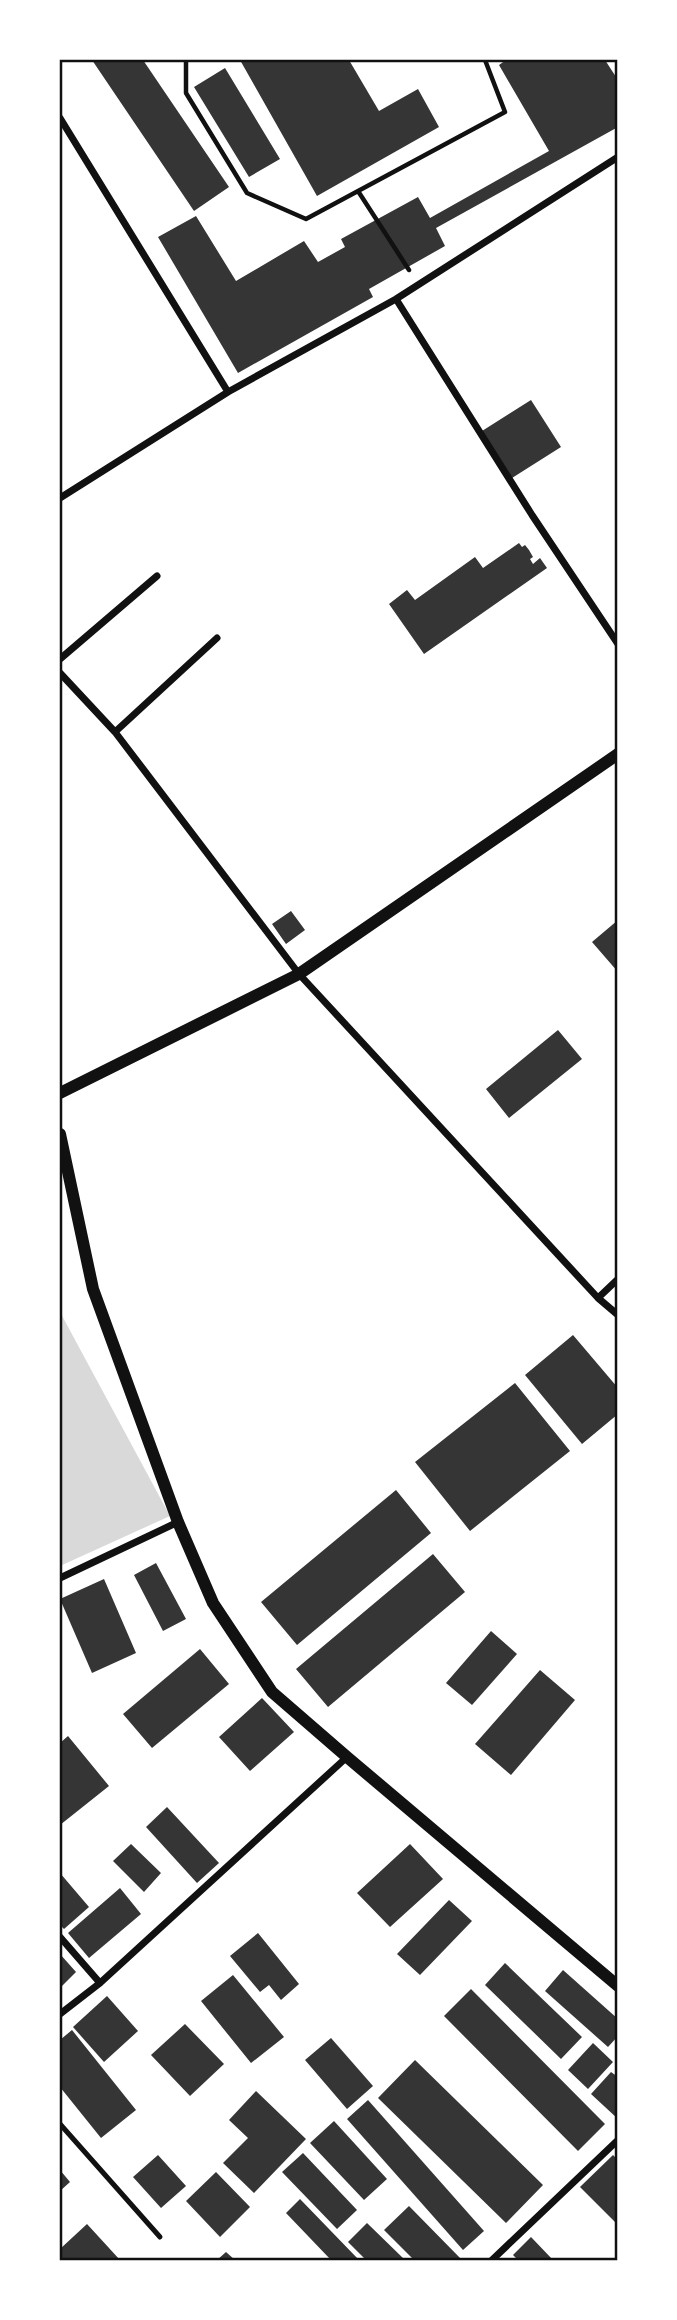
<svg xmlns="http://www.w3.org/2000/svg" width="677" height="2320" viewBox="0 0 677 2320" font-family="Poppins,sans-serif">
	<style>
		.water { fill: #d9d9d9 }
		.building { fill: #353535 }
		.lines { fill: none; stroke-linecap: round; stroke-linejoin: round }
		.path { stroke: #111; stroke-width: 4.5 }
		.service { stroke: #111; stroke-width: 5 }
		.minor { stroke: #111; stroke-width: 7 }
		.tertiary { stroke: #111; stroke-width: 12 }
		.neatline { fill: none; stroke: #111; stroke-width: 2.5 }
	</style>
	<rect width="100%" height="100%" fill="#fff"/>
	<path class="water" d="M60,1312L170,1516L60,1566Z"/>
	<path class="building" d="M92,60H143L229,187L194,211Z
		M240,60H349L379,111L418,89L439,127L317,196Z
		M506,60H605L618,80V127L436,228L445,246L369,289L373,297L238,373L158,237L196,216L236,281L304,241L318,262L345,247L341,239L418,197L430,218L549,151L499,65Z
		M225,68L280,159L249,177L194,87Z
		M531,400L561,447L512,478L482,431Z
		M519,543L522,547L525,545L529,550L533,557L530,559L533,564L540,558L547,568L424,654L389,604L407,590L415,600L475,557L483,568Z
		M291,911L305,930L286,944L272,924Z
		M618,920V972L592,942Z
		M558,1030L582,1059L509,1118L486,1089Z
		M573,1335L618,1388V1414L582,1444L525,1375Z
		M515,1383L570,1451L470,1531L415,1462Z
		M396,1490L431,1533L297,1645L261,1602Z
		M433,1554L465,1592L328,1707L296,1669Z
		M156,1563L186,1619L163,1631L134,1575Z
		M104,1579L136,1653L92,1673L60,1599Z
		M491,1631L517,1654L472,1705L446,1683Z
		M200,1649L229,1684L152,1748L123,1714Z
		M540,1670L575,1700L511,1775L475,1744Z
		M262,1698L294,1732L250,1771L219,1737Z
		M68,1736L109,1786L60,1825V1743Z
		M167,1807L219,1863L197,1883L146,1827Z
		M131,1844L161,1873L144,1892L113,1861Z
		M410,1844L443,1879L390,1927L357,1893Z
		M60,1873L89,1907L64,1929L60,1925Z
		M120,1888L141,1914L89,1958L68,1933Z
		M449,1900L472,1921L420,1975L397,1954Z
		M258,1933L299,1984L281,2000L269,1985L260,1992L230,1956Z
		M60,1954L76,1972L60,1988Z
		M505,1963L582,2037L561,2059L485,1985Z
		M563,1970L618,2019V2036L608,2047L545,1991Z
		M233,1975L284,2037L251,2063L201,2001Z
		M471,1989L605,2124L578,2151L444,2016Z
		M107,1996L138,2031L104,2062L73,2027Z
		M185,2024L224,2064L190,2096L151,2055Z
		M72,2030L136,2110L101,2138L60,2087V2040Z
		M331,2038L373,2086L347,2109L305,2060Z
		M593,2043L613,2062L588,2089L568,2070Z
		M415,2060L543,2185L506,2223L378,2098Z
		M611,2072L618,2077V2119L591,2094Z
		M256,2091L306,2139L254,2193L223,2163L248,2138L229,2120Z
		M368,2100L484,2231L463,2250L347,2119Z
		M334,2121L387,2179L364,2200L310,2143Z
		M303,2153L357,2210L337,2229L282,2172Z
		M158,2155L186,2186L161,2208L133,2177Z
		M613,2155L618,2160V2225L580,2187Z
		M60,2170L70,2182L60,2191Z
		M216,2172L250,2207L220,2237L186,2201Z
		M300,2199L359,2260H331L286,2213Z
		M409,2206L462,2260H414L384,2230Z
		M367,2223L405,2260H366L348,2242Z
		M87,2224L120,2260H60V2249Z
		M531,2237L553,2260H518L513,2255Z
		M226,2252L235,2260H217Z"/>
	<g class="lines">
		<path class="path" d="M186,60V93L247,193L306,219L505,112L485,60
			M358,191L409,270"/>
		<path class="service" d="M60,2124L160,2237"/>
		<path class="minor" d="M60,118L228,392
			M396,299L532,515L618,644
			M60,498L228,392L396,299L618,157
			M60,659L157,576
			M60,673L115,732L299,974L598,1298L618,1315
			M115,732L217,638
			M598,1298L618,1279
			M60,1578L178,1522
			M60,1937L100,1983
			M60,2014L100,1983L347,1757
			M492,2260L618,2140"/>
		<path class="tertiary" d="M60,1093L299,974L618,754
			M60,1134L93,1289L178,1522L213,1603L272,1692L347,1757L618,1986"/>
	</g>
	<rect width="677" height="2320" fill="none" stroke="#ffffff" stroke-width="122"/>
	<rect x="61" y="61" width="555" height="2198" class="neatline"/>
</svg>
